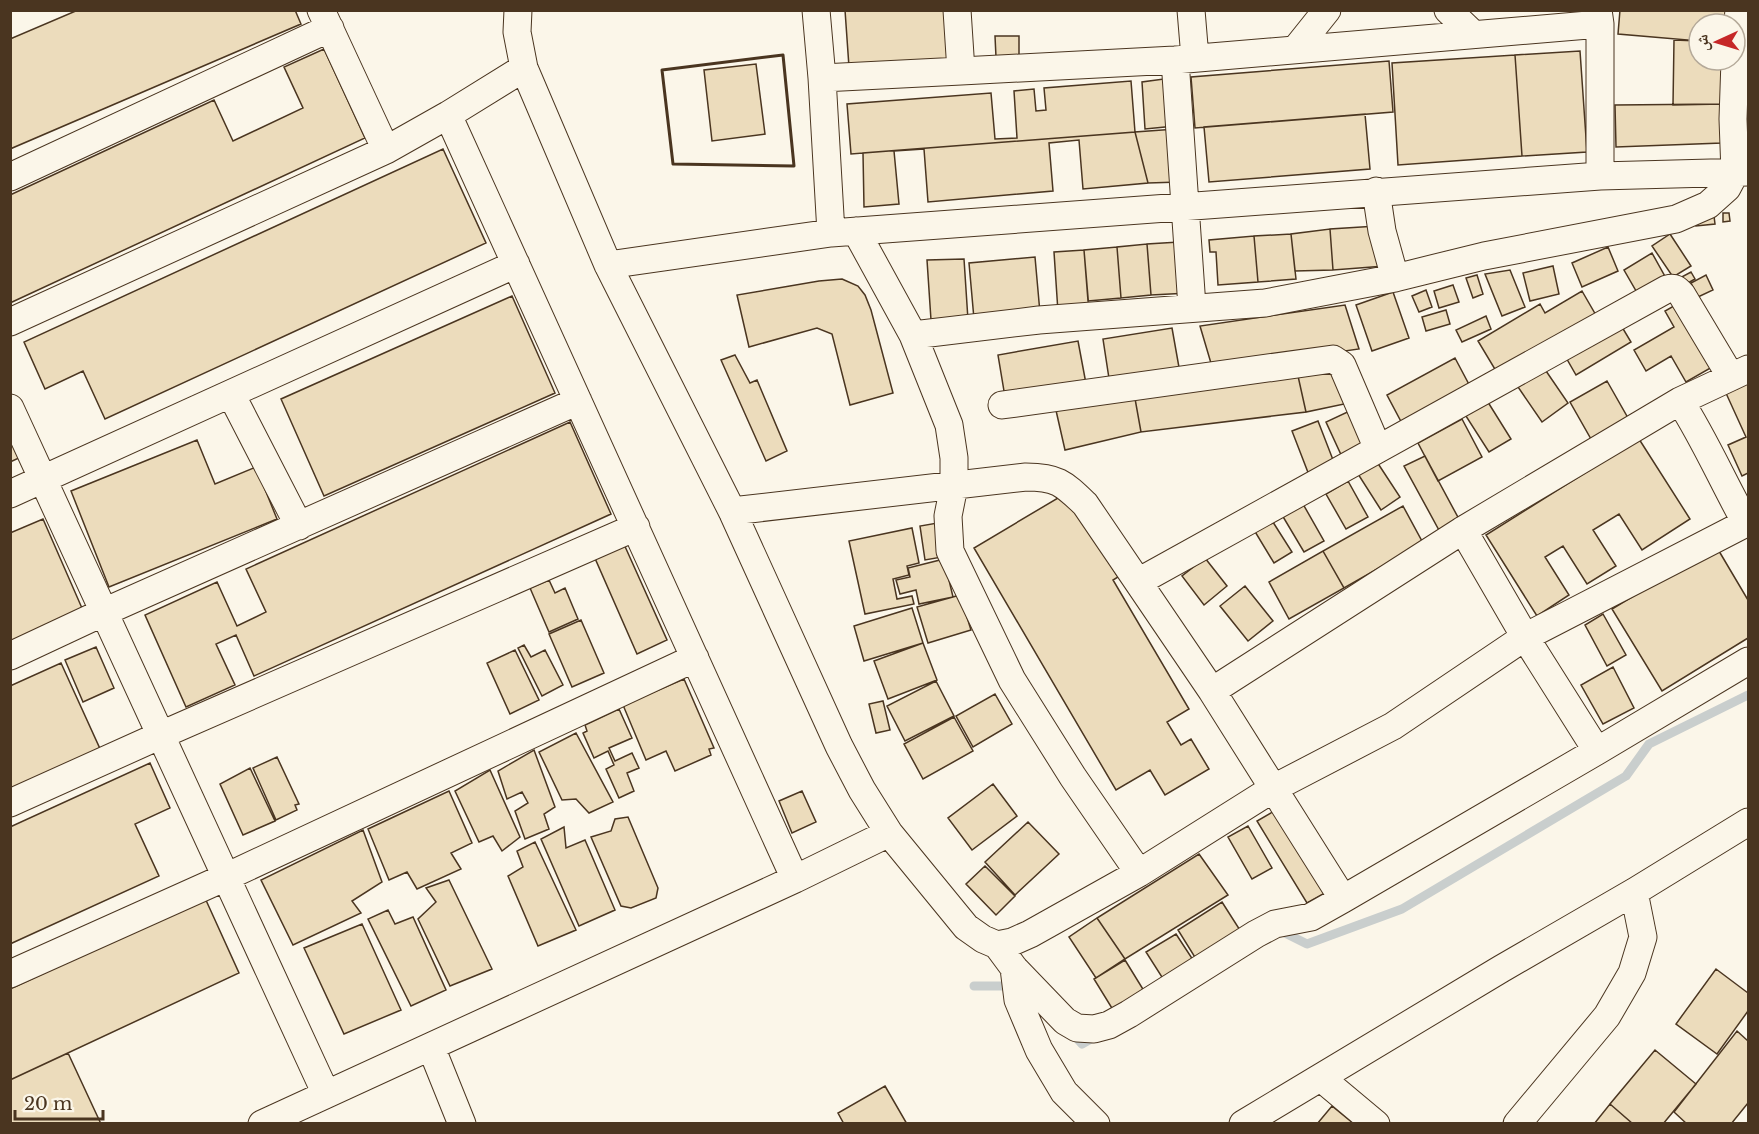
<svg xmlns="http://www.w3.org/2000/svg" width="1759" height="1134" viewBox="0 0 1759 1134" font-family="'Libre Baskerville','Noto Naskh Arabic',serif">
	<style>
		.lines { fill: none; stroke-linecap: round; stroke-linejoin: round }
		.stream { stroke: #c9cecd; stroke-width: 9 }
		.building { fill: #ecdcbc; stroke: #4a3520; stroke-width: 1.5 }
		.street-casing { stroke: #4a3520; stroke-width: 29 }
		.street { stroke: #fbf6e9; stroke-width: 27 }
		.wall { stroke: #4a3520; stroke-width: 3 }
	</style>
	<rect width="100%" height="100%" fill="#fbf6e9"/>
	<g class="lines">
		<path class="stream" d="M1279,930L1307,944L1402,909L1626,776L1649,744L1748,695
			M974,986H1013
			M1072,1033L1082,1044L1096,1036"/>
	</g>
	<path class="building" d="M78,10H295L301,24L10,149V39Z
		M845,10H952L956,59L849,67Z
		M1620,10H1726L1725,24H1699V41L1618,34Z
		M995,36H1019V57H996Z
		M1674,40L1699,41V60H1723L1722,104L1673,105Z
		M324,49L365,138L10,303V195L214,100L233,141L303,108L284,67Z
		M1580,51L1587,152L1522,156L1515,55Z
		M1515,55L1522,156L1398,165L1392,63Z
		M1389,61L1393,112L1195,128L1191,77Z
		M756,64L765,134L712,141L704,70Z
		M1171,78L1175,126L1145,129L1142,82Z
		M1131,81L1135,132L851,154L847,104L991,93L995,139L1017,138L1014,91L1034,89L1036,111L1046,110L1044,88Z
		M1722,104V143L1616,147L1615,105Z
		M1365,114L1370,169L1209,182L1204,127Z
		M1176,129L1179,182L1148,183L1135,132Z
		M1135,132L1148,183L1083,189L1079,140L1049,143L1053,191L928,202L924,149L894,151L899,204L864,207L863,153Z
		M443,149L486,243L105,419L83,371L45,389L24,342Z
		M1723,213H1729L1730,221L1723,222Z
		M1714,216L1715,224L1696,226L1695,218Z
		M1377,226L1385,266L1333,270L1330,229Z
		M1330,229L1333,270L1295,271L1291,234Z
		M1291,234L1296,279L1258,282L1254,236Z
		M1670,234L1691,266L1673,277L1652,246Z
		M1254,236L1258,282L1218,285L1216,252H1210L1209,240Z
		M1179,242L1189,293L1151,295L1147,244Z
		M1147,244L1151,295L1121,298L1117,247Z
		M1117,247L1121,298L1088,301L1084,250Z
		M1608,247L1618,271L1582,287L1572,263Z
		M1084,250L1089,309L1058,312L1054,252Z
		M1652,253L1667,280L1639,296L1624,270Z
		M1035,257L1040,313L974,319L969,263Z
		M964,259L968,320H931L927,260Z
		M1553,266L1559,294L1530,301L1523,273Z
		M1510,270L1525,307L1502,316L1485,274Z
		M1691,272L1695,279L1681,287L1676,280Z
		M1477,275L1483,294L1473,298L1466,278Z
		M1706,275L1713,290L1698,297L1691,283Z
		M842,279L858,286L865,295L871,310L893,393L850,405L832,334L817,328L749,347L737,295L819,281Z
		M1453,285L1459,302L1439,308L1434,291Z
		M1426,290L1432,307L1419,312L1412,296Z
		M1582,291L1597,317L1499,376L1478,341L1540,304L1545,313Z
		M1393,292L1409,338L1372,351L1356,305Z
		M512,296L555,393L324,496L281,399Z
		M1679,303L1714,366L1686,382L1671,356L1646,371L1634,350L1674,327L1665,311Z
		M1345,305L1359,349L1213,370L1200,326Z
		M1446,310L1450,324L1426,331L1422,317Z
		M1486,316L1491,329L1462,342L1456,330Z
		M1619,322L1631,342L1576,375L1564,354Z
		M1172,328L1180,373L1110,385L1103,339Z
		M1078,341L1087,389L1006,403L998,355Z
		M735,355L750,383L757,380L787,451L766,461L721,360Z
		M1455,358L1473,392L1405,429L1387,395Z
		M1341,367L1349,403L1306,412L1298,376Z
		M1544,368L1568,403L1542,422L1518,387Z
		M1298,376L1306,412L1141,432L1134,393Z
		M1607,381L1628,418L1591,439L1570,402Z
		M1748,381V473L1742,476L1728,445L1746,437L1725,391Z
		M1134,393L1141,432L1065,450L1055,406Z
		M1486,399L1511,439L1489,452L1464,413Z
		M1356,408L1373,445L1343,459L1326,422Z
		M1462,419L1482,457L1438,481L1418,443Z
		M1318,421L1335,465L1309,475L1292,431Z
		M570,422L611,514L254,676L236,635L216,644L235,685L186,707L145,615L217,582L237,626L266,612L246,569Z
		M10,439L19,458L10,462Z
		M1639,439L1690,519L1642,550L1619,514L1593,530L1616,566L1587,584L1563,546L1545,557L1569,595L1537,616L1486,535Z
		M197,440L215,484L256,467L277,519L109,587L71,491Z
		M1425,456L1460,521L1440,532L1404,466Z
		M1377,462L1400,497L1381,510L1358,474Z
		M1348,481L1368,517L1346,529L1326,494Z
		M1068,492L1118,577L1113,580L1189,709L1167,722L1181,745L1191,739L1209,769L1165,795L1150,770L1116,790L974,548Z
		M1303,504L1324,541L1304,552L1282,515Z
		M1403,506L1423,543L1344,588L1323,551Z
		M43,519L85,615L10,648V533Z
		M1271,519L1292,552L1274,563L1254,530Z
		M943,522L948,556L925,560L920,526Z
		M912,528L919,563L907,566L909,575L893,579L897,599L912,596L914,604L865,614L849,541Z
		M623,542L667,640L637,654L594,556Z
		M1716,546L1748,600V638L1662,691L1612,609Z
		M1323,551L1344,588L1289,619L1269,582Z
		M1205,558L1227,586L1204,605L1182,576Z
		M944,559L953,597L919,604L916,590L900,594L896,580L910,577L908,568Z
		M549,580L555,593L565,588L578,619L549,632L530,588Z
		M1245,586L1273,621L1248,641L1220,606Z
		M960,595L971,630L928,643L917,607Z
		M912,608L923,643L864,661L854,626Z
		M1603,614L1626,655L1607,666L1585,625Z
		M581,620L604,673L572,687L549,634Z
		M923,643L937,680L888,699L874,661Z
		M524,645L531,657L545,650L563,685L542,696L518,648Z
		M96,647L114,688L83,702L65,660Z
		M515,650L539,700L510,714L487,663Z
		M61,663L101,751L10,792V686Z
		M1613,667L1634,708L1603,724L1581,685Z
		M684,679L714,748L709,749L711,755L675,771L666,751L646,760L623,705Z
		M936,681L954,716L905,741L887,706Z
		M995,694L1012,724L973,747L956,716Z
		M883,701L890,730L876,733L869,704Z
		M619,709L632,738L609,748L615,761L632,753L639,768L627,773L634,791L619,798L606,769L614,765L608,751L594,758L583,733L587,731L585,725Z
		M954,717L973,751L923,779L904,744Z
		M576,733L613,802L589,813L576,799L562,800L539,752Z
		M534,750L555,807L544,814L549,829L525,839L515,811L528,803L522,792L507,799L498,771Z
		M277,757L299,804L295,805L297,810L276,820L253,768Z
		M150,763L170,808L135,824L159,876L10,944V827Z
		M250,768L275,821L243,835L220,784Z
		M490,770L520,837L502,851L493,836L479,842L455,791Z
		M993,784L1017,816L972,850L948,818Z
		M449,791L472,843L451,853L461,869L417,889L407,872L389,880L368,829Z
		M802,791L816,822L792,833L779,801Z
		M1276,810L1325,893L1307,903L1257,821Z
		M628,817L658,888L656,898L631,908L621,906L591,837L611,831L615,819Z
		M1028,822L1059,854L1015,895L985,862Z
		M1248,826L1272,868L1252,879L1228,837Z
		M564,827L566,848L585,840L615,910L579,926L541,839Z
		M363,830L382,882L352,901L361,913L293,945L261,880Z
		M535,842L576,930L538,946L508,876L523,867L517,851Z
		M1199,854L1228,895L1125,959L1097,918Z
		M985,866L1015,896L996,915L966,884Z
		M449,880L492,969L450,986L418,919L436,902L426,888Z
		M205,898L239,973L10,1080V989Z
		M1222,902L1245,938L1201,967L1178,930Z
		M388,910L395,924L413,917L446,990L411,1006L368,919Z
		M1097,918L1125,959L1096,978L1069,937Z
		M362,924L401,1010L344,1034L304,948Z
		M1176,934L1197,966L1167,985L1146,952Z
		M1125,960L1149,999L1118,1018L1094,979Z
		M1716,969L1748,993V1011L1717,1054L1676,1024Z
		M1737,1031L1748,1041V1103L1731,1124H1687L1674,1112Z
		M1655,1050L1696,1084L1663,1124H1633L1610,1104Z
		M68,1053L101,1124H10V1080Z
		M885,1086L907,1124H844L838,1113Z
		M1610,1104L1633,1124H1594Z
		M1332,1106L1354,1124H1317Z"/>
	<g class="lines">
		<g class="street-casing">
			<path id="street" d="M321,10L386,150
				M518,10L517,32L524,68L608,265L732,511L839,746L862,790L889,833L966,927L983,939L997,945L1012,942L1030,934L1139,873L1274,788L1393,726L1525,637L1746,523C1723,482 1705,440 1680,401
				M816,10L822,78L831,233
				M957,10L961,71L1175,60L1600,24
				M1191,10L1195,58
				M1448,10L1473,34
				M1598,10L1600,24V176
				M1295,50L1327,10
				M1735,53L1739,10
				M1175,60L1192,307
				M822,78L961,71
				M448,115L795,879
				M10,177L330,28
				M1376,191L1382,231L1395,278
				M856,231L913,335L949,425L954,458V486L948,516L950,551L1012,680L1073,777L1139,873
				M608,265L831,233L1600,176L1748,172
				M10,322L386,150L448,115L524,68
				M913,335L1039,320L1265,303L1395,278L1484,256L1676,219L1708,205L1727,188L1735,173L1733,119L1735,60
				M231,394L299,526
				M1002,405L1333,359L1342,365L1378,449
				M10,408L326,1094
				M10,494L516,264
				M732,511L1026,477C1057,477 1063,483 1085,504L1212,691L1343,899
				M1463,530L1525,637L1597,751
				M1138,582L1667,289C1675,287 1677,289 1682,295L1731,377
				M10,656L104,612L578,401
				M1212,691L1463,530L1680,401L1748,369
				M10,803L161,735L636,527
				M997,945L1014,968L1065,1021L1077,1028L1094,1029L1109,1025L1129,1014L1256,934L1275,924L1311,917L1343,899L1597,751L1748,661
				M1014,968L1018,1000L1039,1050L1064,1092L1096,1124
				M10,974L226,877L695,658
				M431,1047L462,1124
				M1321,1078L1376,1124
				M262,1124L795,879L889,833
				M1243,1124L1501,969L1634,892L1748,822
				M1517,1124L1607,1016L1632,973L1643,937L1634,892"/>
		</g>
		<use href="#street" class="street"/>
		<path class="wall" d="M783,55L794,166L673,164L662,70Z"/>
	</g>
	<rect width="1759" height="1134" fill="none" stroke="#4a3520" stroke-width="24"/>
	<g transform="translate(1717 42) rotate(266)"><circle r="28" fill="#fbf6e9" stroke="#b4a999" stroke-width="1.5"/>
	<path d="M0-4.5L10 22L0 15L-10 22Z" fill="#c62828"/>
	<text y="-9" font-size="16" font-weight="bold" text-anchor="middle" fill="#4a3520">ش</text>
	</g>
	<path d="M15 1110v9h88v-9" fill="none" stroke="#4a3520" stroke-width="3"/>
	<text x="24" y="1110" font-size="18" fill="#4a3520" stroke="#fbf6e9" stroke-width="4.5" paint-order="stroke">20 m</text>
</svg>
